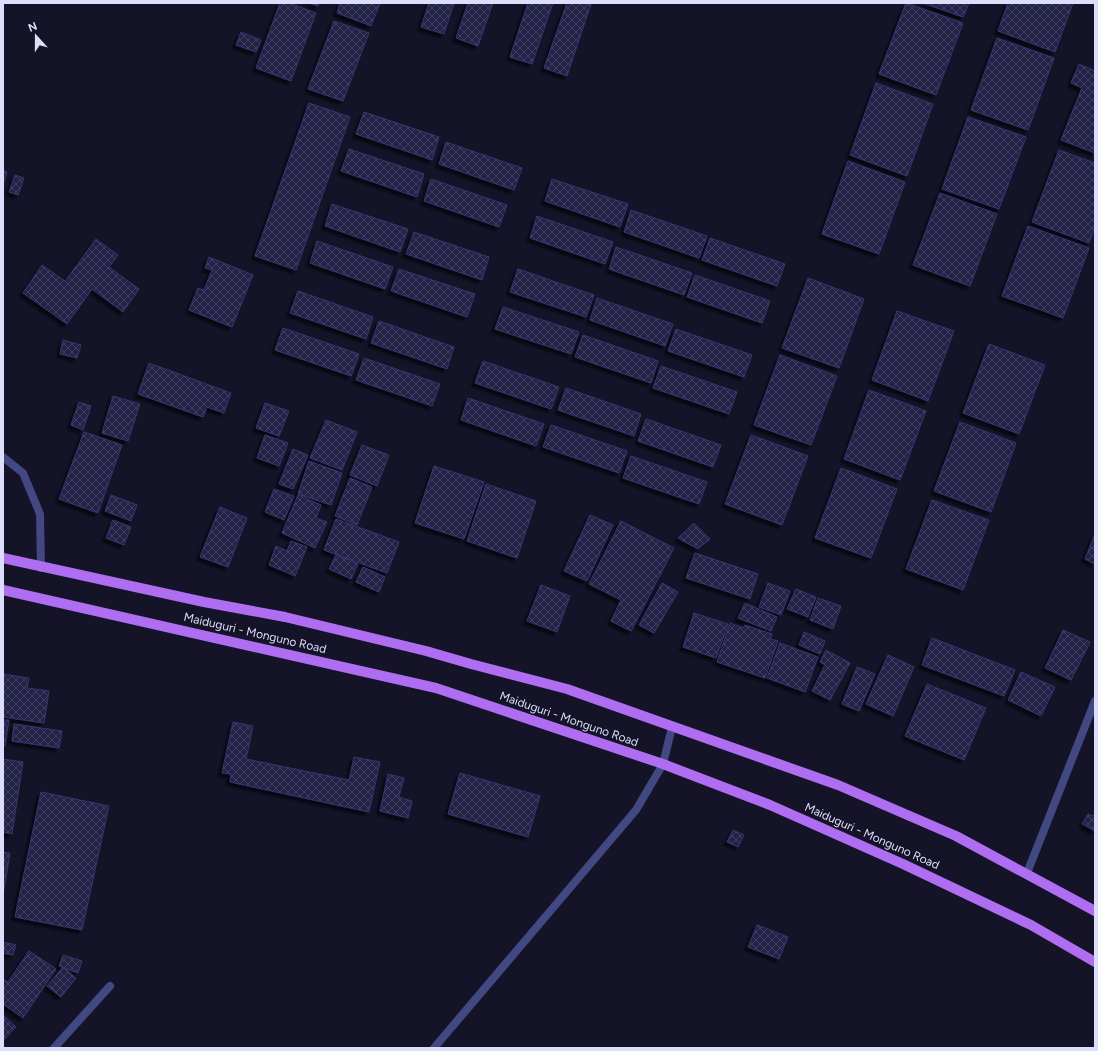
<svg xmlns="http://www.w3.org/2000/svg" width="1098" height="1051" viewBox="0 0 1098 1051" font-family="Figtree,sans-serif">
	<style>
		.building { fill: url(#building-cross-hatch); stroke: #393571; filter: url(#shadow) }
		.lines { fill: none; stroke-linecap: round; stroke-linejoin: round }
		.service { stroke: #424882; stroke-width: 8 }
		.minor { stroke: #424882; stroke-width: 8 }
		.tertiary { stroke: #424882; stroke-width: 8 }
		.primary { stroke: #af6ef2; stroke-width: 10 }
		.labels { text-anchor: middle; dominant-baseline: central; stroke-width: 3; stroke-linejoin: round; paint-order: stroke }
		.street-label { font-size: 12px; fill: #ddddfc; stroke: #141328 }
	</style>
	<defs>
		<pattern id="building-cross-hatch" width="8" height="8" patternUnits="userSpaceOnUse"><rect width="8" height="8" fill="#232047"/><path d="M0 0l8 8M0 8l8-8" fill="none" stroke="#424062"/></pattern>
		<filter id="shadow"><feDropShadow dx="-3.5" dy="3.5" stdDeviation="1" flood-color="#0009"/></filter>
	</defs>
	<rect width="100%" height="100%" fill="#141328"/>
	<path class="building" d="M280,3H289L316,13L291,81L256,68Z
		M309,3H319L318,6Z
		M340,3H380L371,26L337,13Z
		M429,3H454L444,34L421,27Z
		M468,3H493L478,46L456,38Z
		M528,3H553L532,64L510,57Z
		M567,3L591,4L567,76L544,68Z
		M906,3L963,23L936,95L879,74Z
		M923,3H969L963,17Z
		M1008,3H1073L1055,52L998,31Z
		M334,21L369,33L343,101L308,89Z
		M241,32L261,40L256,52L236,45Z
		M997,38L1054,58L1028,130L971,110Z
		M1079,64L1095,71V153L1061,140L1082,88L1071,83Z
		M876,83L933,104L907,176L850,155Z
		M309,103L350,117L296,270L255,256Z
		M364,112L439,137L432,160L356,134Z
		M968,117L1026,137L999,209L942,189Z
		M446,142L522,168L514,190L439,164Z
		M349,149L424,174L417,197L341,171Z
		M1059,150L1095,163V227L1089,243L1032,222Z
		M848,161L905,182L879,254L822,234Z
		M3,170L7,172L3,185Z
		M15,175L24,178L18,195L9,192Z
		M431,179L507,205L499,227L424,201Z
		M552,179L628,204L620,227L545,201Z
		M940,193L997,214L970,286L913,265Z
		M332,204L408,229L400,252L325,226Z
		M631,210L707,236L699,258L624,232Z
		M537,216L613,242L605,264L530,238Z
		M1028,226L1089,248L1063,318L1002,296Z
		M414,232L489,257L482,280L406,254Z
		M710,238L785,264L777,286L702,260Z
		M96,239L118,255L109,267L139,289L123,312L92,289L67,324L23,293L42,265L65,281Z
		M317,241L393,267L385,289L310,263Z
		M616,247L692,273L684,295L609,269Z
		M209,257L253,275L232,327L189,310L198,288L204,290L212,270L205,268Z
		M399,269L475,294L467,317L391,291Z
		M518,269L594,295L586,317L510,292Z
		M695,275L770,301L762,323L687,297Z
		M808,278L864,299L839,368L782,348Z
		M298,291L373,317L366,339L290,313Z
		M597,298L673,324L665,346L590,320Z
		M503,307L579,332L571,354L495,329Z
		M897,311L954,331L928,401L872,380Z
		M379,321L454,347L447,369L371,343Z
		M283,328L359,354L351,376L275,350Z
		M676,329L752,355L744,377L668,351Z
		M583,335L658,361L651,383L575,357Z
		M63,340L81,345L77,358L60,354Z
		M989,344L1045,365L1019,434L963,413Z
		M780,355L837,376L811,445L754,425Z
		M364,358L440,384L432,406L356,380Z
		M483,361L559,387L551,409L475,383Z
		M149,363L231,393L224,413L207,407L203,417L138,394Z
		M661,366L737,392L729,414L653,388Z
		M566,388L641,414L634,436L558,410Z
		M869,390L926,411L900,480L844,459Z
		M113,396L140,404L128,441L102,433Z
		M468,398L544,424L536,446L461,420Z
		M79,402L91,406L83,430L71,425Z
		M265,403L289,411L279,436L256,428Z
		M646,419L721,445L713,467L638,441Z
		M326,420L357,432L342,470L310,458Z
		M960,422L1016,443L991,512L934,491Z
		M551,425L627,451L619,473L543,447Z
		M84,432L122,445L98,513L59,499Z
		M265,435L288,443L279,466L257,458Z
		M751,435L808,456L782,525L725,504Z
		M362,445L389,455L377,486L350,475Z
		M293,449L308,455L293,489L279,484Z
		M631,456L707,482L699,504L623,478Z
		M309,461L342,473L331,505L298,494Z
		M434,466L484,482L464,539L415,523Z
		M841,468L897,489L871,558L815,538Z
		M350,478L372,487L357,525L335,516Z
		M486,484L536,501L517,558L467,541Z
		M274,489L294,496L284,520L265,512Z
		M111,495L137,505L131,521L105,511Z
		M298,495L321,505L316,518L327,522L315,548L282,533Z
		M932,500L989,520L963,590L906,569Z
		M220,507L247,518L228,567L200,557Z
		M590,515L613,525L587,581L564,571Z
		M336,519L399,542L387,573L324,550Z
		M113,520L131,527L124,545L106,538Z
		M621,521L674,548L631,631L611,621L621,600L589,584Z
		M694,523L710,539L698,549L678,538Z
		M1095,534V564L1085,559Z
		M291,541L307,547L295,576L269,565L276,546L287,551Z
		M695,553L758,574L750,599L686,578Z
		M336,555L358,564L351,579L329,569Z
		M363,567L385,577L379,592L356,582Z
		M662,583L678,592L654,633L639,625Z
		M768,583L790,591L781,615L759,607Z
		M541,585L570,596L557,632L527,621Z
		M796,589L816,597L808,617L787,609Z
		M818,598L841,606L833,629L810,620Z
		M745,603L777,617L771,631L738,618Z
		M694,613L728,624L716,658L683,647Z
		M730,623L743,628L745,625L772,634L770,639L778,641L765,678L717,662Z
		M1063,630L1090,642L1071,680L1045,668Z
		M804,632L825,641L820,654L799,645Z
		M932,638L1015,670L1004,696L922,665Z
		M780,643L818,657L805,692L767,678Z
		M826,650L850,663L830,700L812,691L825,665L820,662Z
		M888,655L914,667L893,716L866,704Z
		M857,667L875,674L859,711L842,704Z
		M1021,672L1055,687L1041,716L1008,700Z
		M3,674L29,678L27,688L49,691L44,723L3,717Z
		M927,684L986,708L964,760L905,736Z
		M3,720H9L5,746L3,745Z
		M233,722L253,726L246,759L349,780L354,757L380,762L369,812L230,782L231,774L222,773Z
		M14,724L62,731L59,748L12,741Z
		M3,759L23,762L12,834L3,832Z
		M460,773L540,796L528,837L448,814Z
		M388,774L404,778L399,797L412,801L408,818L380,811Z
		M41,792L109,806L82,930L15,917Z
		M1095,813V831L1082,824L1088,814L1093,816Z
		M733,830L744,835L738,847L727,842Z
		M3,852L10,853L3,895Z
		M757,925L788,937L779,959L748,947Z
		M3,942L16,945L13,955L3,953Z
		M29,951L56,969L23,1018L3,1004V981L4,980L8,982Z
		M63,955L82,961L78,973L59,966Z
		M63,967L76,978L61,997L47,986Z
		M3,1015L16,1027L3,1041Z"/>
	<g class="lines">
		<path class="service" d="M3,457L23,473L40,514L41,568"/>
		<path class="minor" d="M1027,873L1095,701
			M54,1048L110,986"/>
		<path class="tertiary" d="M434,1048L636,810L663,764L672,727"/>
		<path class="primary" d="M3,558L204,602L285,617L426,651L471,664L567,689L838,785L956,836L1095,911
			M3,590L436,688L663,764L770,805L903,864L1031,925L1095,962"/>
	</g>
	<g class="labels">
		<g class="street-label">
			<text transform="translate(255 633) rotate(13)">Maiduguri - Monguno Road</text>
			<text transform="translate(569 719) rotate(19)">Maiduguri - Monguno Road</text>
			<text transform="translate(872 836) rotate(24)">Maiduguri - Monguno Road</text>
		</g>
	</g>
	<rect width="1098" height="1051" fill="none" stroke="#ddddfc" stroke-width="8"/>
	<g transform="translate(36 36) rotate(339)" stroke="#141328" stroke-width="3" paint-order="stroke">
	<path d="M0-3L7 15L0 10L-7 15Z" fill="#ddddfc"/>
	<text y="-6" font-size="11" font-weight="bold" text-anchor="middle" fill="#ddddfc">N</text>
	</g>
</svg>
